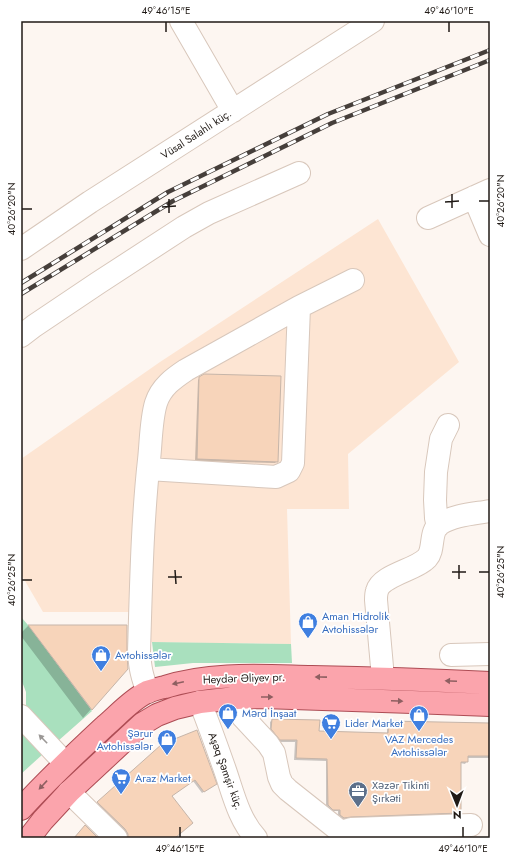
<svg xmlns="http://www.w3.org/2000/svg" width="511" height="859" viewBox="0 0 511 859" font-family="Jost,sans-serif">
	<style>
		.built { fill: #fde5d3 }
		.green { fill: #a9e0be }
		.shadow { fill: #0003 }
		.building { fill: #f7d4ba; stroke: #c6b5a9 }
		.lines { fill: none; stroke-linecap: round; stroke-linejoin: round }
		.minor-casing { stroke: #d8c7bb; stroke-width: 24 }
		.major-casing { stroke: #ad4c54; stroke-width: 24 }
		.minor { stroke: #fff; stroke-width: 22 }
		.major { stroke: #fba4ac; stroke-width: 22 }
		.rail-casing { stroke: #463f3b; stroke-width: 4.5 }
		.rail { stroke: #fff; stroke-width: 3; stroke-dasharray: 9; stroke-linecap: butt }
		.oneway { fill: #8e5f61 }
		.oneway2 { fill: #9b9896 }
		.ticks { fill: none; stroke: #201a16; stroke-width: 1.5 }
		.labels { text-anchor: middle; dominant-baseline: central; stroke-width: 3.5; stroke-linejoin: round; paint-order: stroke }
		.street-label { font-size: 11px; fill: #201a16; stroke: #fff }
		.shop-label { font-size: 11px; fill: #366cbe; stroke: #fff; text-anchor: start }
		.service-label { font-size: 11px; fill: #4e5e75; stroke: #fff; text-anchor: start }
		.neatline { fill: none; stroke: #201a16; stroke-width: 1.5 }
		.ticks-label { font-size: 10px; text-anchor: middle; fill: #201a16 }
	</style>
	<rect width="100%" height="100%" fill="#fdf6f1"/>
	<path class="built" d="M378,219L459,362L348,454L349,509H287L291,644L131,642V612H43L21,574V459L160,362Z"/>
	<path class="green" d="M21,617L28,625L92,711L58,741L26,707V692L21,679Z
		M152,642L291,644L292,663H193L155,667Z
		M21,731L43,754L21,774Z"/>
	<path class="shadow" d="M200,378L277,461L275,463L195,461L198,380Z
		M28,626H126L127,669L83,718L21,636V633Z
		M272,720L318,732L387,734V724L389,722L490,724V758H467V761L465,764L460,763V812L458,814L348,818L341,820L338,817V811H331L326,808V761L294,760L295,742H278L270,732V722Z
		M163,745L213,786L202,793L193,781L171,796L174,838H126L96,805Z"/>
	<path class="building" d="M204,374L281,376L278,462L197,459L199,377Z
		M28,625H127V653L128,669L92,710Z
		M272,719L320,720L319,731L388,733L389,721L490,723V756H468V762H461V813L351,817L344,818L340,815V810H333L328,805L327,759L296,758L297,740H280L271,729Z
		M197,730L217,784L204,792L195,780L172,796L193,823L175,838H128V834L125,829L97,802L162,744Z
		M85,825L98,838H74Z"/>
	<g class="lines">
		<g class="minor-casing">
			<path id="minor" d="M181,21L233,111
				M474,197L490,235
				M428,218L490,190
				M21,249L90,202L373,21
				M21,336L34,326L98,283L184,227L209,213L299,173
				M148,469L276,477L289,471L293,463L299,307
				M438,526L436,518L435,500L436,472L441,439L448,425
				M451,655L490,654
				M383,678L376,600C376,597 376,594 377,591C381,575 416,570 427,558C435,549 429,531 440,524C454,515 473,514 490,511
				M148,692C142,677 140,668 139,652C141,588 142,524 149,460C151,442 151,419 156,403C161,387 174,378 186,370L299,307L353,280
				M236,698L239,710L242,716L268,744L274,753L279,777L282,784L288,790L341,832L351,829L471,825
				M200,702C209,725 217,747 225,770C233,793 239,820 256,838
				M21,716L65,763
				M69,792L116,838"/>
		</g>
		<g class="major-casing">
			<path id="major" d="M21,809C48,779 76,753 105,726C118,715 131,700 147,692C153,690 159,688 165,687C211,672 263,676 312,677C371,678 431,680 490,683
				M29,838L43,820L69,792L142,724L157,715L175,708L200,702L236,698L263,697L412,702L490,705"/>
		</g>
		<use href="#minor" class="minor"/>
		<use href="#major" class="major"/>
		<g class="rail-casing">
			<path id="rail" d="M21,283L168,192L328,114L490,50
				M21,294L173,201L332,123L490,60"/>
		</g>
		<use href="#rail" class="rail"/>
	</g>
	<defs><path id="oneway-solid" d="M-6-.8H1V-3.2L6.5 0L1 3.2V.8H-6Z"/></defs>
	<g class="oneway">
		<use href="#oneway-solid" transform="translate(321 677) rotate(-179)"/>
		<use href="#oneway-solid" transform="translate(451 681) rotate(-177)"/>
		<use href="#oneway-solid" transform="translate(178 683) rotate(168)"/>
		<use href="#oneway-solid" transform="translate(267 697)"/>
		<use href="#oneway-solid" transform="translate(397 701) rotate(2)"/>
		<use href="#oneway-solid" transform="translate(43 785) rotate(133)"/>
	</g>
	<use class="oneway2" href="#oneway-solid" transform="translate(43 739) rotate(-134)"/>
	<path class="ticks" d="M166,22V32M449,22V32M452,194V208M169,199V213M479,201H489M445,202L459,201M162,207L176,206M22,209H32M459,565V579M175,570L176,584M452,572H466M479,572H489M168,577H182M22,580H32M180,827V837M463,827V837"/>
	<defs>
		<g id="shop-pin" transform="scale(1)"><path d="M0 17L-7.5 6A9.5 9.5 0 1 1 7.5 6Z" fill="#3f7fe0" stroke="#fff"/><path d="M-5-2.5h2.3a2.7 3.5 0 0 1 5.4 0H5L5.5 6h-11ZM-1.5-2.5h3a1.5 2.3 0 0 0-3 0Z" fill="#fff"/></g>
		<g id="supermarket-pin" transform="scale(1)"><path d="M0 17L-7.5 6A9.5 9.5 0 1 1 7.5 6Z" fill="#3f7fe0" stroke="#fff"/><path d="M-6-5.5h2.5l.6 2H6L4.5 2H-2.5L-4.4-4H-6ZM-1.5 3.2a1.3 1.3 0 1 0 .1 0ZM3 3.2a1.3 1.3 0 1 0 .1 0Z" fill="#fff"/></g>
		<g id="office-pin" transform="scale(1)"><path d="M0 17L-7.5 6A9.5 9.5 0 1 1 7.5 6Z" fill="#5c6f8a" stroke="#fff"/><path d="M-6-3h4V-5.5h4V-3h4V5H-6ZM-1-4.5V-3h2v-1.5ZM-6 0V1H6V0Z" fill="#fff"/></g>
	</defs>
	<g fill-rule="evenodd">
		<use href="#shop-pin" x="308" y="622"/>
		<use href="#shop-pin" x="101" y="655"/>
		<use href="#shop-pin" x="228" y="713"/>
		<use href="#shop-pin" x="419" y="715"/>
		<use href="#supermarket-pin" x="331" y="723"/>
		<use href="#shop-pin" x="167" y="739"/>
		<use href="#supermarket-pin" x="121" y="778"/>
		<use href="#office-pin" x="358" y="791"/>
	</g>
	<g class="labels">
		<g class="street-label">
			<text transform="translate(196 134) rotate(-33)">Vüsal Salahlı küç.</text>
			<text transform="translate(244 678) rotate(-2)">Heydər Əliyev pr.</text>
			<text transform="translate(226 771) rotate(70)">Aşəq Şəmşir küç.</text>
		</g>
		<g class="shop-label">
			<text x="322" y="616">Aman Hidrolik<tspan x="322" dy="13">Avtohissələr</tspan></text>
			<text x="115" y="655">Avtohissələr</text>
			<text x="242" y="713">Mərd İnşaat</text>
			<text x="345" y="723">Lider Market</text>
			<text x="153" y="733" text-anchor="end">Şərur<tspan x="153" dy="13">Avtohissələr</tspan></text>
			<text x="419" y="739" text-anchor="middle">VAZ Mercedes<tspan x="419" dy="13">Avtohissələr</tspan></text>
			<text x="135" y="778">Araz Market</text>
		</g>
		<g class="service-label">
			<text x="372" y="785">Xəzər Tikinti<tspan x="372" dy="13">Şırkəti</tspan></text>
		</g>
	</g>
	<rect width="511" height="859" fill="none" stroke="#ffffff" stroke-width="44"/>
	<g transform="translate(457 805) rotate(179)" stroke="#ffffff" stroke-width="3" paint-order="stroke">
	<path d="M0-3L7 15L0 10L-7 15Z" fill="#201a16"/>
	<text y="-6" font-size="11" font-weight="bold" text-anchor="middle" fill="#201a16">N</text>
	</g>
	<rect x="22" y="22" width="467" height="815" class="neatline"/>
	<g class="ticks-label">
		<text x="166" y="14">49°46'15"E</text>
		<text x="449" y="14">49°46'10"E</text>
		<text transform="translate(500 201) rotate(-90)" y="4">40°26'20"N</text>
		<text transform="translate(11 209) rotate(-90)" y="4">40°26'20"N</text>
		<text transform="translate(500 572) rotate(-90)" y="4">40°26'25"N</text>
		<text transform="translate(11 580) rotate(-90)" y="4">40°26'25"N</text>
		<text x="180" y="852">49°46'15"E</text>
		<text x="463" y="852">49°46'10"E</text>
	</g>
</svg>
